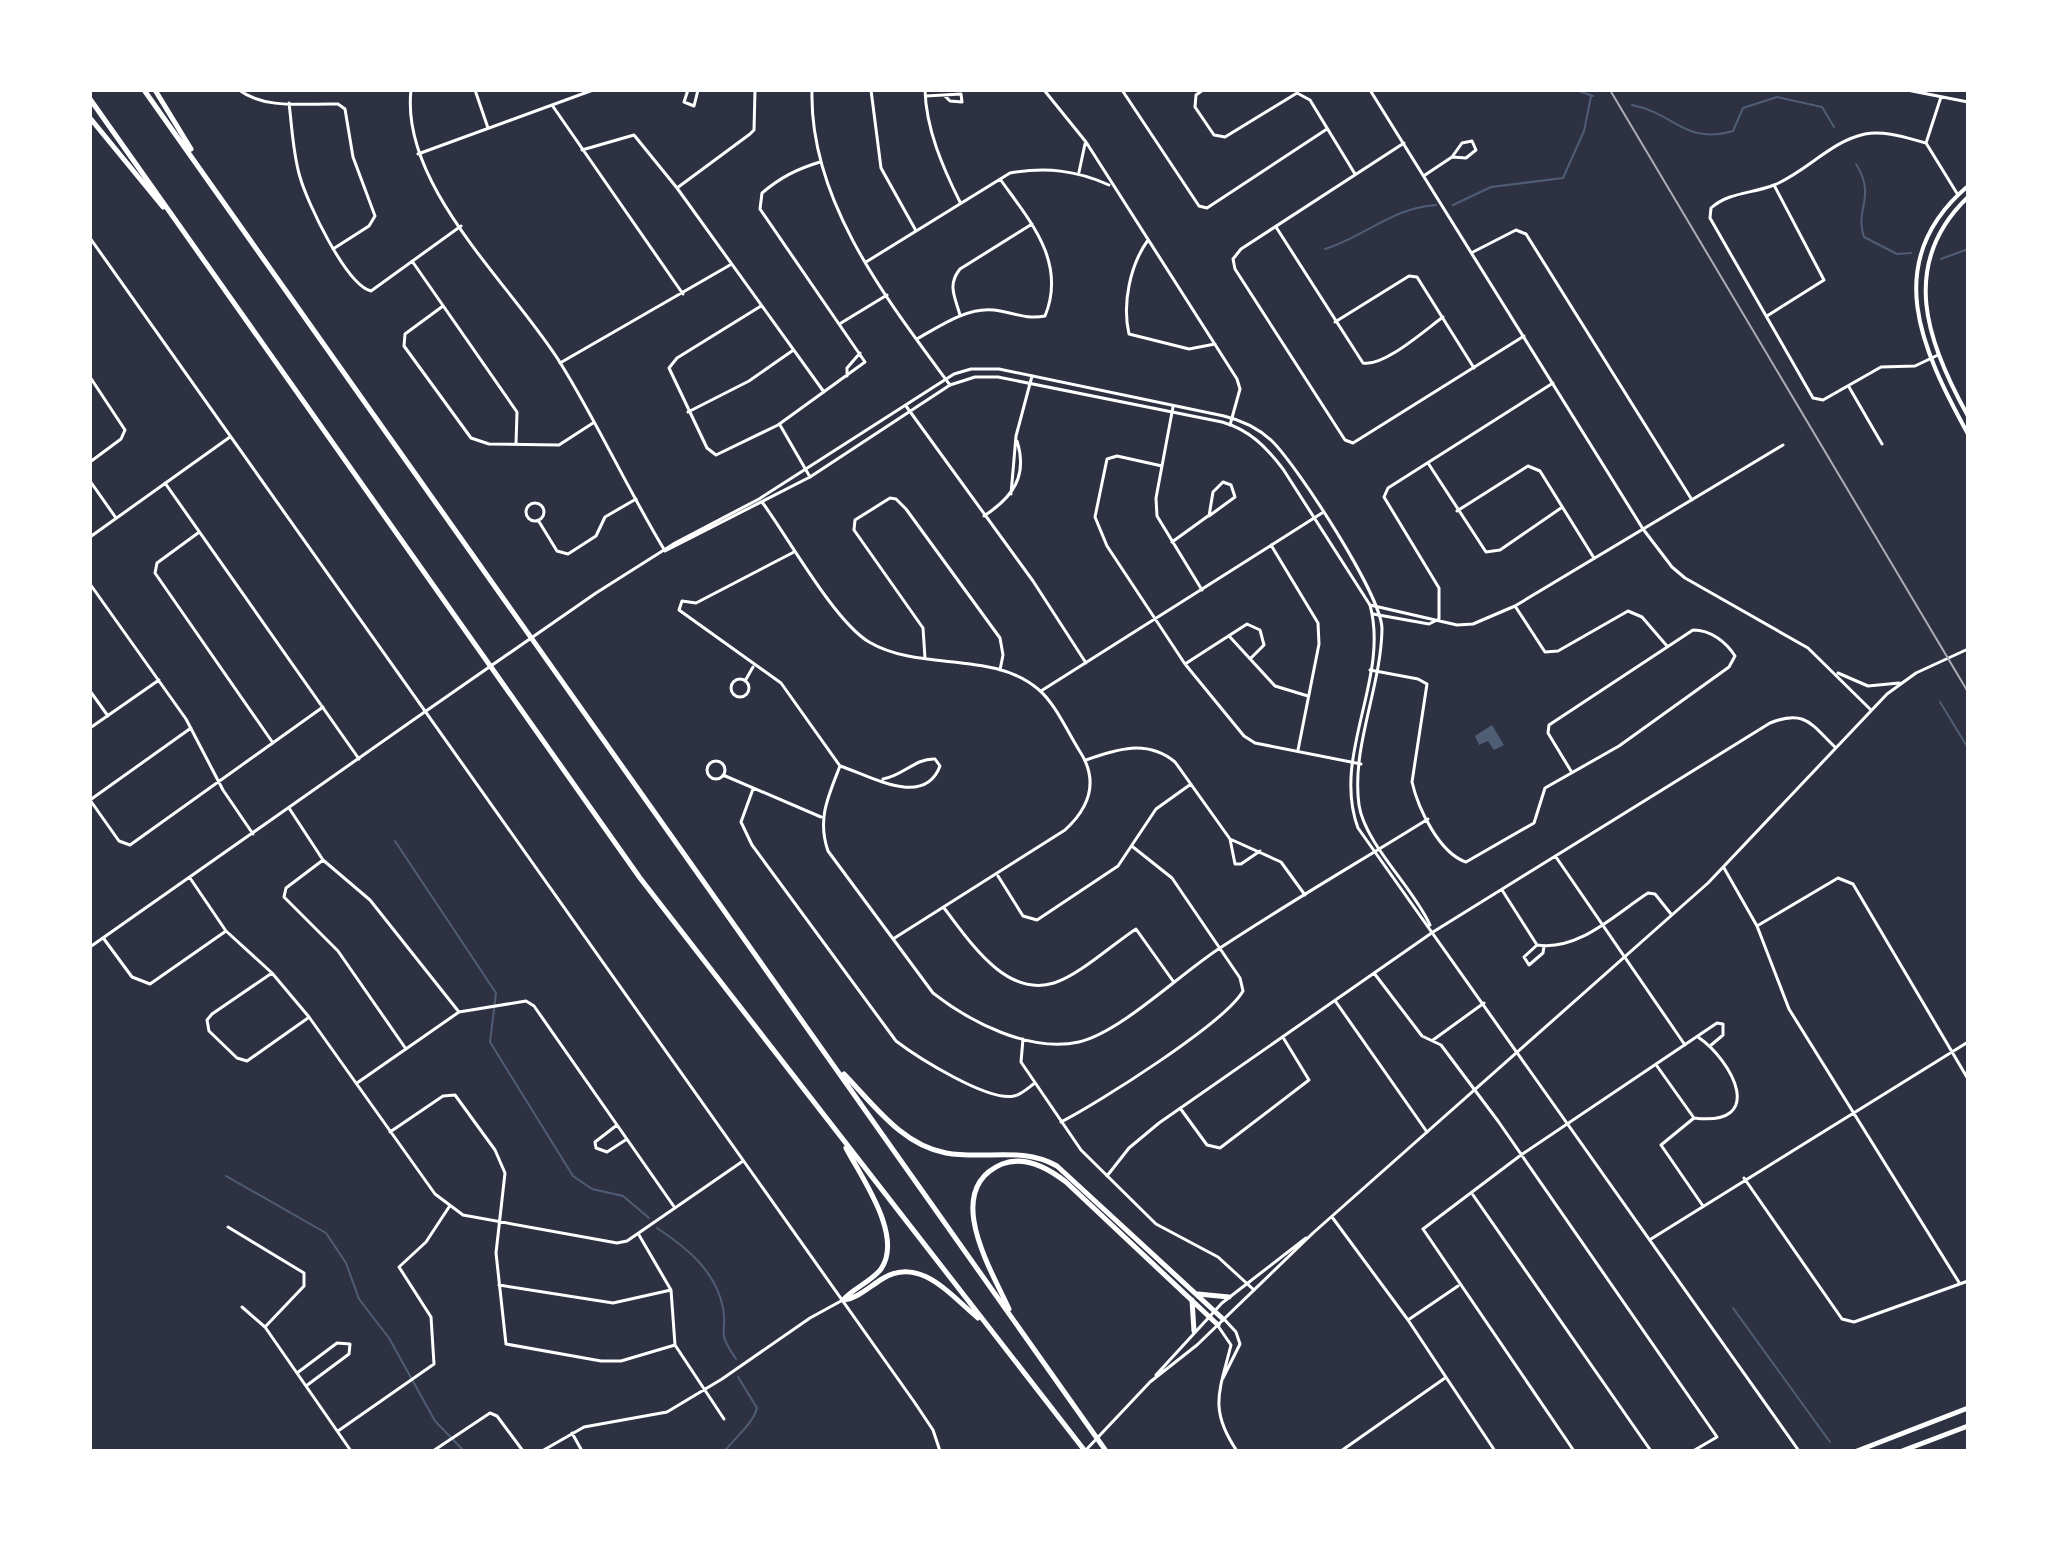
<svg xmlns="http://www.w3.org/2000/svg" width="2058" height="1541" viewBox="0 0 2058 1541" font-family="'PT Sans Narrow',sans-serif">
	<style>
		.water { fill: #4f5d75 }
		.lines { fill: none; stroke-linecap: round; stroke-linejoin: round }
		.stream { stroke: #4f5d75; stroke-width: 2 }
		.minor { stroke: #fff; stroke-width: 3 }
		.tertiary { stroke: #fff; stroke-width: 3 }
		.secondary { stroke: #fff; stroke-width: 4 }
		.motorway { stroke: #fff; stroke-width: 5 }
		.rail { stroke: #abadb3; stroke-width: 2 }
	</style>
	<rect width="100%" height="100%" fill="#2d3142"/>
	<path class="water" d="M1492,725L1504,745L1494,750L1488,741L1479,745L1475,736Z"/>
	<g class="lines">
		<path class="stream" d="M1576,90L1593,96
			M1632,105C1676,114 1685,145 1733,131L1743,108L1777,97L1822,107L1834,127
			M1856,164C1877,198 1854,209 1864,237L1897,254L1911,253
			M1453,205L1491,187L1563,178L1584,131L1591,96
			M1325,249C1365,237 1391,208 1436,205
			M1941,259L1968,249
			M1940,702L1968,748
			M395,841L496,993L490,1042L573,1176L592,1189L623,1196L649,1218
			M226,1176L326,1233L346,1263L359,1299L389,1338L435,1421L464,1451
			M657,1228C686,1247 716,1271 723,1308C728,1336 715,1328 736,1359
			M1733,1308L1830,1442
			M725,1451C735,1437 753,1424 757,1408L738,1377"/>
		<path class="minor" d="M239,90C266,110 306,103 338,104L345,109L353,157L375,216L369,226L333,249
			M475,90L488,128
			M688,90L684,102L694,106L698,90
			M812,90C809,201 888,301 950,385
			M871,90L881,168L915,229
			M925,90C926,129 943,168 960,202
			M1044,90L1086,142L1237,379L1240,389L1230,425
			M1122,90L1199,206L1207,208L1327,129
			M1203,90L1196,95L1195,107L1214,135L1225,137L1297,93L1310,100L1355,174
			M1907,90L1968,102
			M926,96L961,94L962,102L950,101L944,95
			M289,103C292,127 293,154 300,177C307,202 346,285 371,291L461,226
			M552,105L683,294
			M1404,143L1241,249L1233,259L1235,269L1345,440L1353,443L1524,336
			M1926,143L1941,97
			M582,150L634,135L677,188L824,392
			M418,154L593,90
			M1079,172L1085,144
			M1425,175L1452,157L1462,143L1472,141L1476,150L1466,158L1452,157
			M677,188L750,134L754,130L755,90
			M1276,227L1363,363C1384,367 1425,330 1443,317
			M1148,240C1130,265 1122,304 1129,334L1189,349L1215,344
			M1473,252L1516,230L1526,234L1692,500
			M412,261L517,412L516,444
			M866,262L1010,173C1046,167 1076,170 1109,185
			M443,306L405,334L404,346L471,438L489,444L559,445L593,423
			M761,306L677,358L669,368L707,448L716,455L778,425L865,362L760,209L762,193C781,177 797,169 820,162
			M960,315C955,297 947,285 960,269L1032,224
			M1767,316L1824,280L1774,185
			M1335,322L1409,276L1417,277L1474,368
			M841,323L887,295
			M917,339C940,326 967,307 994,310C1012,312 1026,320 1045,316C1067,262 1030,221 1000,179
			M1938,355L1915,366L1881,367L1823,400L1813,398L1710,218L1711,208C1729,192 1751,194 1774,185C1805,173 1831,141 1865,134C1884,130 1907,138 1926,143L1958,195
			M560,363L730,265
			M847,376V368L860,353
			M90,377L125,430L121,439L90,462
			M1849,387L1882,444
			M906,406L1033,581L1086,663
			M1173,407L1156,498L1157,516L1202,590
			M688,412L749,381L792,351
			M780,425L810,477
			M1428,463L1486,552L1500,550L1561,508
			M1162,466L1117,456L1107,459L1095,517L1107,546L1185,664L1244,736L1255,743L1361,764
			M90,481L116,518
			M1223,482L1231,485L1235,497L1209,516L1213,492Z
			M165,483L359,759
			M1011,494L1016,436L1032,376
			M762,502C788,537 834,621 869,642C920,672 992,650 1038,689C1055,703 1067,731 1079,750C1099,780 1090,807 1065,830L893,939
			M526 512a9 9 0 1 1 18 0a9 9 0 1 1-18 0Z
			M1457,511L1528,466L1540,471L1594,558
			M984,516C1013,497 1028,476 1017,441
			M538,520L557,551L568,554L596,536L605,517L636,499
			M198,533L157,563L155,573L273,743
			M90,537L230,437
			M1172,542L1208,516
			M1271,545L1318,623L1319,644L1298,750
			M794,552L696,603L682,601L679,610L781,683L840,766
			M90,584L186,719L223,790L253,834
			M1370,605L1457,625L1473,624L1515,606L1783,445
			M1515,606L1545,652L1558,651L1628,611L1642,617L1667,646
			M1373,614L1429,624L1439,619
			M1439,619V588L1384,497L1388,488L1553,383
			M1230,637L1275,686L1308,696
			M925,658L923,628L854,530L855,520L890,498L896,499L906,509L1000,638L1003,655L1000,670
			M1185,664L1247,624L1260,630L1264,645L1250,659
			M1370,670L1418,679L1427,684L1412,782C1418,808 1439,853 1466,862L1534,823L1545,788L1619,746L1729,667L1735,656C1726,642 1711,630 1693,630L1549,725L1548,733L1571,771
			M731 688a9 9 0 1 1 18 0a9 9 0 1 1-18 0Z
			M745,681L753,667
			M90,691L108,716
			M1041,691L1322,513
			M90,728L159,680
			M1086,760C1117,749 1147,739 1175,762L1230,839L1235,864H1241L1260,851
			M707 770a9 9 0 1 1 18 0a9 9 0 1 1-18 0Z
			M840,766C828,797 817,819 828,851L933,993C970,1022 1030,1053 1079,1042C1121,1032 1181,973 1220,948C1288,903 1359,862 1428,819
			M840,766C869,775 924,809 940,766L935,759C915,758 903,776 883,779
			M723,775L821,817
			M753,789L741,822L752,845L896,1041C917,1057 988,1102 1014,1096C1021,1095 1029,1087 1035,1083
			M90,800L119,841L130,845L323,707
			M90,800L191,728
			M289,808L323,860L370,900L459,1012
			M1230,839L1281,862L1305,895
			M1556,857L1685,1045
			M323,860L286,888L284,897L338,951L406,1049
			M1724,868L1757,926L1789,1009L1960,1284
			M998,876L1023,916L1037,920L1118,866L1156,809L1191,784
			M190,878L226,931L272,973L309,1017L435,1194L463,1215L617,1243L627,1241L743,1161
			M1502,890L1537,945C1579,951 1614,915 1648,893L1655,894L1671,914
			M944,908C969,940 1005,998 1054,983C1078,976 1113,944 1136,929L1173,981
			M1757,926L1838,878L1853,884L1968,1079
			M104,939L132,977L150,984L226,931
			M1537,945L1524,957L1529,965L1543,953L1544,946
			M90,947L426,711
			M272,973L212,1014L207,1020L209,1031L237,1058L247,1061L308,1018
			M1374,973L1422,1036L1441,1045L1498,1121L1717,1437L1693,1451
			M1336,1002L1427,1132
			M1698,1037C1733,1061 1767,1127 1694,1118L1661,1145L1703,1206
			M1023,1039L1021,1062L1081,1150L1156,1224L1218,1257L1254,1290
			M1433,1040L1484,1003
			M1657,1066L1694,1118
			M357,1083L459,1012L526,1001L534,1006L675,1208
			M1180,1108L1207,1145L1220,1148L1309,1080L1284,1039
			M1061,1122C1098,1103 1225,1023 1243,991L1240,978L1172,878L1133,847
			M617,1125L595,1142L596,1148L607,1152L627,1139
			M390,1132L443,1096L455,1095L495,1150L505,1173L496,1253L506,1344L601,1361H621L675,1345
			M1107,1176L1129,1148L1159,1123L1433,932L1770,723C1805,709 1811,724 1835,747
			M1744,1178L1842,1319L1854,1322L1968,1281
			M1473,1195L1651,1451
			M1332,1217L1408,1320L1495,1451
			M228,1227L304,1273V1286L265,1327
			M639,1235L671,1290L675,1345L724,1419
			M1651,1239L1968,1042
			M499,1285L613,1303L671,1290
			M242,1307L265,1327L351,1451
			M1408,1320L1458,1286
			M1218,1326L1231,1345C1220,1390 1208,1409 1237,1451
			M297,1373L337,1343L350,1344L349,1354L306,1386
			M1223,1378L1240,1344L1236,1332L1224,1319
			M338,1431L434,1364L431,1317L399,1267L426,1242L449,1207
			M572,1433L582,1451
			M433,1451L490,1413L497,1416L523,1451
			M542,1451L584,1427L667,1412L722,1379L810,1318L841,1301
			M1341,1451L1445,1378
			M1574,1451L1423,1229L1521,1155L1717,1023L1723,1024V1035L1710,1046"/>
		<path class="tertiary" d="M411,90C400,187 513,286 561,364C598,424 628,490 665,551
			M1370,90L1643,529L1672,567L1685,578L1808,648L1871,710
			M90,238L915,1403L933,1430L940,1451
			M665,551L810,477L950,385L975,377H998L1222,422C1250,430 1266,447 1283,469L1370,605C1390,679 1331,755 1358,828L1799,1451
			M1838,673L1868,686L1899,683
			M426,711L596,593L675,543L759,499L954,374L971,369H999L1224,416C1241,420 1258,428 1272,441C1298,467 1382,596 1382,629C1381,688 1351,747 1359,805C1365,844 1413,887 1430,925
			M1156,1375L1222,1303L1306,1238
			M1150,1382L1197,1345L1313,1233L1708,883L1887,694L1916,673L1968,649
			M1085,1451L1151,1381"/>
		<path class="secondary" d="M1968,186C1879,261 1922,350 1968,434
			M1968,197C1898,264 1927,343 1968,416"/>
		<path class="motorway" d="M144,90L1106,1451
			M155,90L191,149
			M90,99L640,878L1085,1451
			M90,118L163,207
			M844,1074C874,1105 902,1145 946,1153C985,1160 1021,1146 1057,1166L1223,1319
			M1198,1294L1229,1297
			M843,1300C853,1288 871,1282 881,1269C904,1236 861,1177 846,1148
			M844,1300C858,1298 869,1287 882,1279C920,1255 951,1296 978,1318
			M1192,1300L1194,1331
			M1009,1309C992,1271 941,1190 1002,1164C1025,1155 1048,1168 1066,1182L1218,1325
			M1857,1451L1968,1408
			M1902,1451L1968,1426"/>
		<path class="rail" d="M1610,90L1968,692"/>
	</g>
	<rect width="2058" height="1541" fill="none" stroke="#ffffff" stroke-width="184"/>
</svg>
